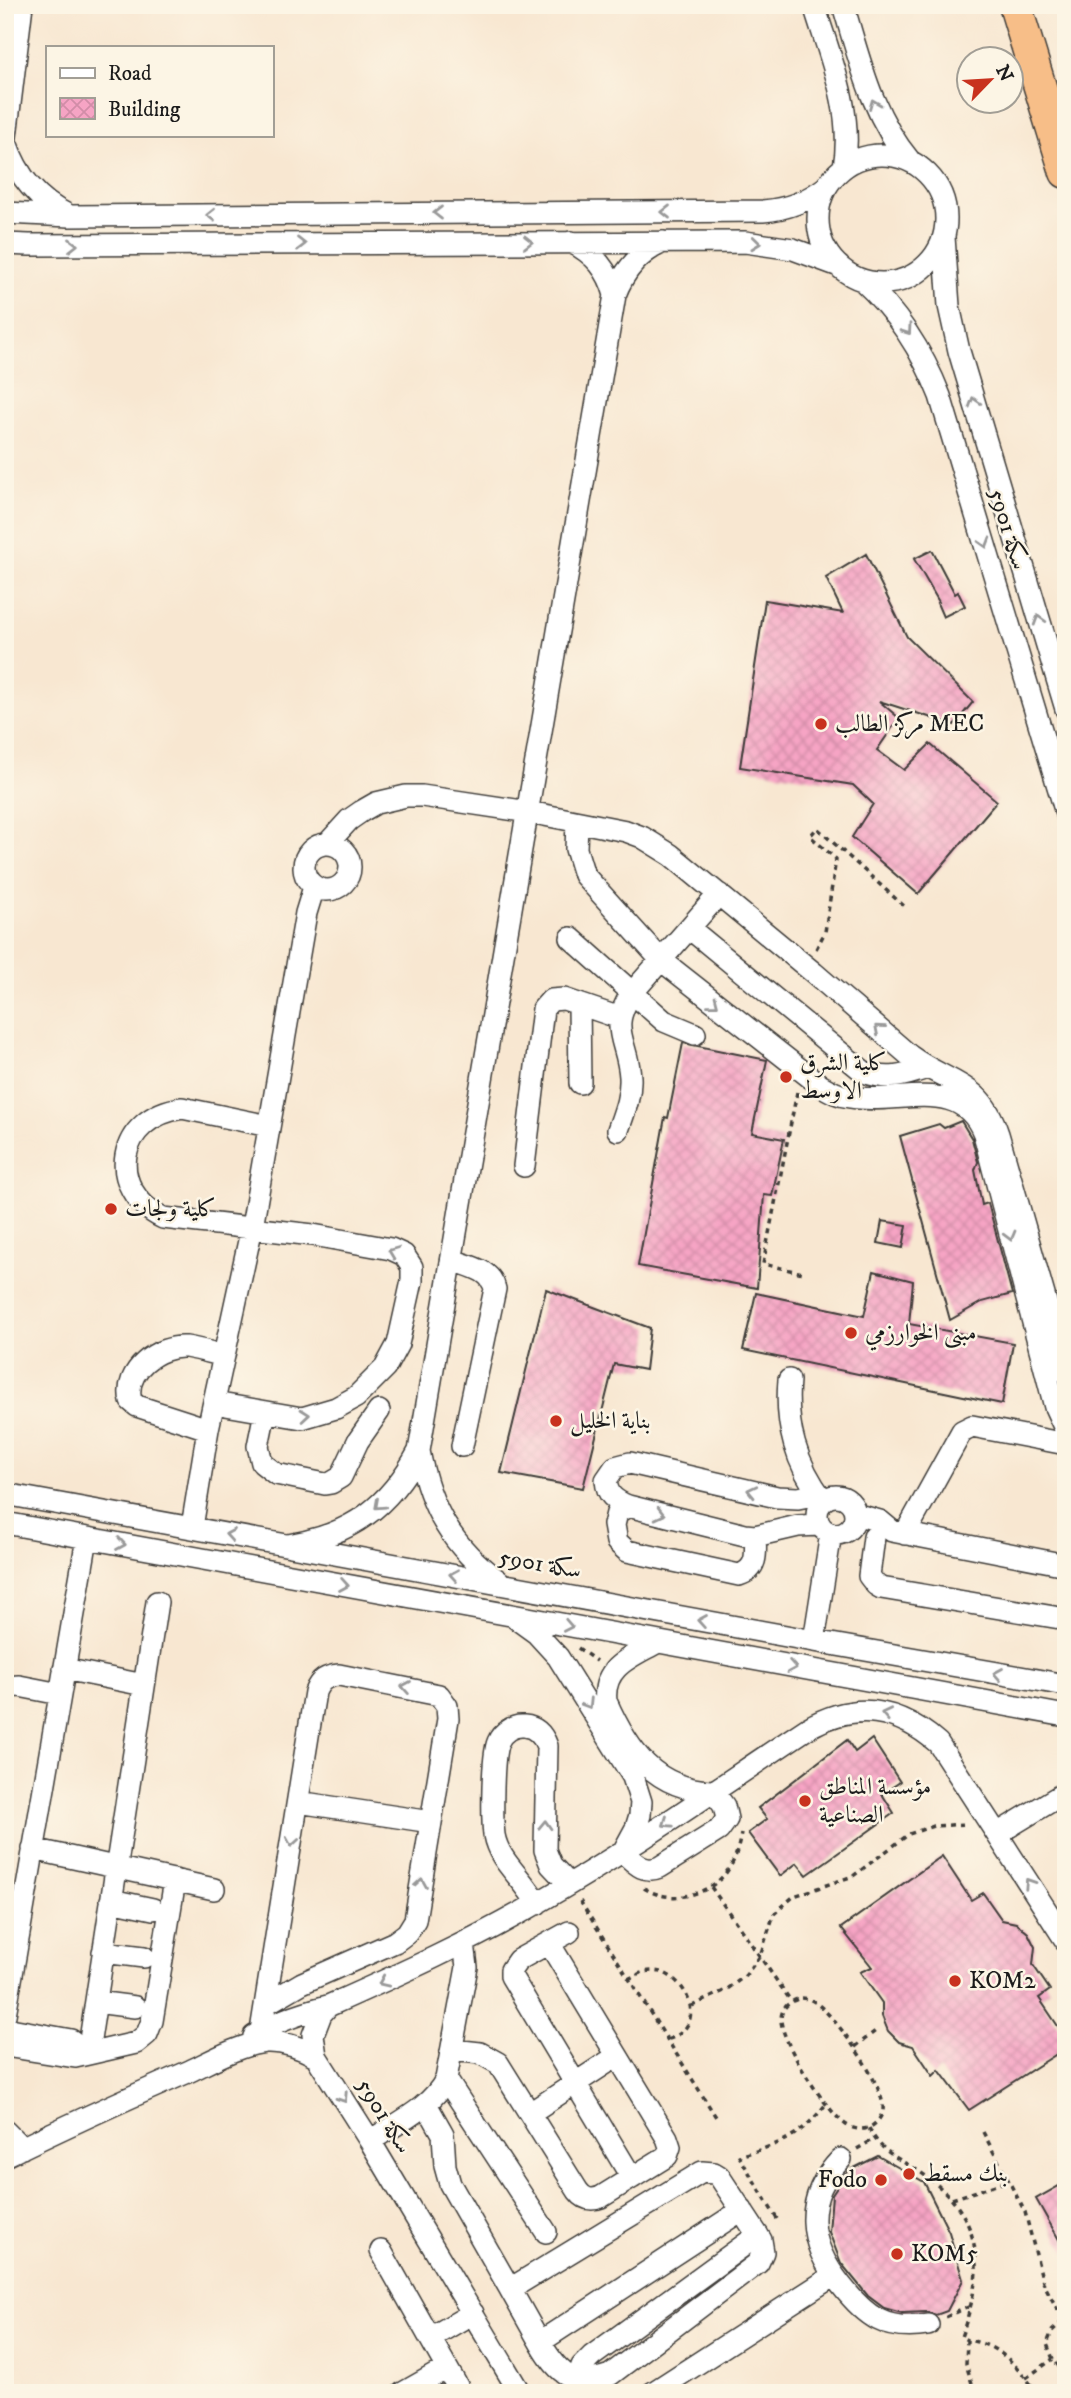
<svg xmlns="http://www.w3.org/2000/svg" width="1071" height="2398" viewBox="0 0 1071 2398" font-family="'IM FELL DW Pica',Amiri,serif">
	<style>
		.building { fill: url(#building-cross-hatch) }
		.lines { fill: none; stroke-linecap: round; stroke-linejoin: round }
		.minor-casing { stroke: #3d3a37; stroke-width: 24 }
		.highway-casing { stroke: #3d3a37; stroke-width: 35 }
		.path { stroke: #3d3a37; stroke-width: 3.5; stroke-dasharray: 5 5; stroke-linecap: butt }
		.minor { stroke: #fff; stroke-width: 21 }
		.highway { stroke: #f7be88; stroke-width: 32 }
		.oneway { stroke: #999 }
		.poi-dot { fill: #c8321e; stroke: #fcf5e5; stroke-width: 2.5 }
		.labels { text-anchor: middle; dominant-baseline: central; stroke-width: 5; stroke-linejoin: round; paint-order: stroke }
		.street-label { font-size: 24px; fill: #1c1c1c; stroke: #fcf5e5 }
		.poi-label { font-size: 24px; fill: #1c1c1c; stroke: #fcf5e5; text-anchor: start }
	</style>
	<defs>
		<pattern id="building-cross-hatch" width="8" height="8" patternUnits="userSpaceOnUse" patternTransform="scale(1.75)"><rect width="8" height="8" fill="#f6a4c4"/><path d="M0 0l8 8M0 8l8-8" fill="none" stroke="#d28da8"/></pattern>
	</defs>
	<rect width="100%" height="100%" fill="#fcf5e5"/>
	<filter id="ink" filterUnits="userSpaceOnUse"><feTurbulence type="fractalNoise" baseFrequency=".0143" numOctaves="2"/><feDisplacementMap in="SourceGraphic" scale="14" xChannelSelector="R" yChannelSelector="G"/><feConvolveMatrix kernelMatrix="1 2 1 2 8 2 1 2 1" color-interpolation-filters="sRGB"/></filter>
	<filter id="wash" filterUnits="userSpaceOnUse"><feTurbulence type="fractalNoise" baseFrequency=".00686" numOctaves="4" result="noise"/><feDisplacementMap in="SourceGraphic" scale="28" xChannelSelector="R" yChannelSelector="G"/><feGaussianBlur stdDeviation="1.57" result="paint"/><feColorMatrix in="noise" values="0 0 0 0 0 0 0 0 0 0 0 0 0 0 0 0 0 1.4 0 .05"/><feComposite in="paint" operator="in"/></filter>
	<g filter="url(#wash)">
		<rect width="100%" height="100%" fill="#f8e7d1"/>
		<g id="blocks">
			<path class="building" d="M932,550L955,594L958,592L965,606L943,617L937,603L939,602L914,559Z
				M866,554L907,637L973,702L954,725L879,701L899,718L877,750L904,770L930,744L997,801L918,894L852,837L873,804L853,785L740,767L765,600L843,613L826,578Z
				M683,1043L767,1060L752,1133L784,1139L772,1196L764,1195L757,1288L638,1266L665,1117L668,1118Z
				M961,1121L972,1139L978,1162L975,1170L982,1205L988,1203L1012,1294L982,1302L950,1320L900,1136L939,1124L944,1128Z
				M882,1221L907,1225L903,1248L878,1243Z
				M874,1271L913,1281L909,1324L1013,1343L1002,1404L743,1350L756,1293L864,1316Z
				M546,1289L650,1328L645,1370L614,1364L583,1488L501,1473Z
				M872,1739L900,1782L882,1794L894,1813L807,1875L797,1863L780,1876L748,1833L767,1819L758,1808L847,1740L855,1752Z
				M942,1856L971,1900L983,1893L1002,1920L1016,1923L1028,1933L1035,1947L1033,1965L1050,1990L1039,1998L1066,2038V2048L969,2110L939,2070L933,2076L913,2046L899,2042L888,2031L882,2016V2003L860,1972L872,1967L841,1928Z
				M878,2156L924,2182L949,2232L963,2280L947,2311L936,2315L927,2312L902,2313L884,2308L868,2296L841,2263L829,2232L832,2195L848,2171Z
				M1066,2182V2252L1036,2199Z"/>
		</g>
	</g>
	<g filter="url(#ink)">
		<use href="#blocks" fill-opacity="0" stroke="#3d3a37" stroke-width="2"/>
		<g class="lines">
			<g class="minor-casing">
				<path id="minor" d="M814,5C830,58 854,111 844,167
					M843,5C860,61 872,116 910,161
					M6,142C17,175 36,200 68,215
					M5,145L22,5
					M818 219a64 64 0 1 1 128 0a64 64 0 1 1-128 0Z
					M5,213L70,216L763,211C787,209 806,202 826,187
					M944,237L949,306L959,351L1066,709
					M571,242C595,254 608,270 615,295
					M5,244L29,245L745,242L793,249L839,266
					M862,280C898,313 922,350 940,396L1066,813
					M577,822L576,849L584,875L661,960L820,1085C830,1091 839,1096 850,1097C897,1106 962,1074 984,1134L1055,1407L1066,1431
					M328,843L349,820L362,811L376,803L406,796H422L529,812L626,831L642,837L671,855L814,973L910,1056C949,1085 980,1080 998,1134L1066,1372
					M304 867a23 23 0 1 1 46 0a23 23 0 1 1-46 0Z
					M689,928L864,1072C887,1081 904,1076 927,1068
					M571,938L664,1021L695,1034
					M579,1004L580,1083
					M618,1130C624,1113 631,1096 630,1077C628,1041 607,1029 632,993L719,894
					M524,1166L543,1009L551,1000L564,999L620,1018
					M452,1260C468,1266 491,1269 495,1289L462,1446
					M789,1380C785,1426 796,1464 823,1500
					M214,1403L302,1418L336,1408L356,1397L385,1368L398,1344L412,1281V1267L404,1255L391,1249L313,1235L163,1218C104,1189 117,1117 182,1108L269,1126
					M265,1412L258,1446L262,1463L276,1474L325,1484L331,1483L341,1477L358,1441L379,1411
					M208,1429L137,1406L131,1401C123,1371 158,1345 186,1347C199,1349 212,1353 224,1356
					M419,1451C430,1509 452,1547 500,1582
					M5,1494L814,1641L1066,1685
					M819,1494L798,1498L777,1497L630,1463L615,1467L606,1480C607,1495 614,1500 628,1506L745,1535L755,1536L798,1526L820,1525
					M817 1515a19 19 0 1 1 38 0a19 19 0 1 1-38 0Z
					M628,1506L617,1513L614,1525L617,1542L627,1551L739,1575C758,1569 756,1553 755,1536
					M855,1514L880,1521L892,1531L1066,1565
					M5,1523L1066,1716
					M192,1527L208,1429L252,1227L306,913L314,887
					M905,1534L962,1431L972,1426L1066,1444
					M874,1537L869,1576L876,1585L881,1588L1066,1619
					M288,1545C351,1535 389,1507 419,1451L615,295C624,270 639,253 663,242
					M518,1620L536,1633L558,1657L633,1777L641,1802L640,1815L636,1828L623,1852C635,1863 643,1874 660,1867L719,1830L727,1819L724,1806L713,1791C655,1790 628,1751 606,1701C602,1667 631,1657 656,1643
					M814,1641L831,1533
					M64,1669L144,1685
					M5,1687L19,1686L60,1694
					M298,1802L431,1822
					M997,1834L1066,1792
					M33,1849L214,1889
					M111,1900L153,1909
					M537,1904C525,1879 499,1863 494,1835C492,1819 492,1756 498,1742C502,1732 513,1725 524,1726C536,1727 543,1735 547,1746L545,1850L551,1865L569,1884
					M569,1932L518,1960L511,1970V1976L632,2178
					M103,1952L144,1957
					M96,2002L135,2007
					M5,2015L87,1538
					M5,2028L71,2040L88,2053
					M261,2031L315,1692C320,1680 326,1676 339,1675L439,1695L447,1706L448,1719L415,1920L407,1933L395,1942L302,1983L266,2004
					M254,2036C274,2022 304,2012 328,2006
					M5,2046L75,2057L136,2043L147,2034L152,2021L175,1880
					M453,2050L480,2053L498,2063L578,2191C584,2199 591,2201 601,2197L667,2156L670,2147L667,2138L549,1943
					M88,2053L157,1602
					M446,2079L546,2232
					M426,2104L443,2134L445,2166L450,2184L510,2289
					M530,2113L617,2056
					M5,2131L22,2148
					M370,2141C397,2123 431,2108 446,2079L467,1967L464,1943
					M5,2156C66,2126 128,2098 190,2071C213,2060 239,2045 265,2042C283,2041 300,2047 316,2056
					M841,2159C802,2199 808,2244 841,2285C866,2317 886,2332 928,2325
					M702,2172L714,2173L719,2176L761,2240L763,2252L758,2263L610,2375C570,2390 555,2369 537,2337C528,2321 519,2305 510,2289Z
					M381,2251L461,2393
					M430,2338L473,2313
					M540,2342L742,2210
					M577,2379L582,2366L592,2356L758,2235
					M403,2393L447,2368
					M520,2393L370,2141L316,2056L313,2035L321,2014L328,2006C400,1974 471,1942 539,1902C632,1849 719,1787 808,1728C855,1701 898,1708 938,1743L1066,1941
					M652,2393L833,2276"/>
			</g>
			<g class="highway-casing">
				<path id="highway" d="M1015,5L1066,172"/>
			</g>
			<path class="path" d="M816,949L825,932L836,859L810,836L817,828L905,907
				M797,1092L763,1264L803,1273
				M578,1648L596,1661
				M711,1887L791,2001
				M644,1888C670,1905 710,1896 728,1870C736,1859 738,1848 741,1834
				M580,1901L716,2117
				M628,1979C637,1975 645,1970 655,1971C685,1973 712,2027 666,2040
				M801,1998C803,1998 810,1999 811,2000C832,2009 886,2087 883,2110C882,2117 876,2124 870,2127C862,2131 852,2129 845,2124C826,2110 782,2044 781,2020C781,2007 790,2001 801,1998Z
				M692,2006L726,1990L745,1976L760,1956L774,1914L794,1896L853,1876L909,1834L933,1826L968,1824
				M855,2047L878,2029
				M869,2128C879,2150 897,2158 917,2170C985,2214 986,2267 961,2337L967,2340
				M983,2132L1025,2212L1043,2282L1066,2326
				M857,2149L874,2139
				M952,2199L1008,2181
				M777,2219L739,2156C778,2145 801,2137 826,2104
				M946,2317L973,2305
				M1063,2321L1052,2331L1047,2344L1053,2359L1066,2375
				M1026,2378L1053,2359
				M975,2393L966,2364L967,2340C999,2344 1019,2367 1037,2393"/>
			<use href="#minor" class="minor"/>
			<use href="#highway" class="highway"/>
		</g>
		<defs><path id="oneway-chevron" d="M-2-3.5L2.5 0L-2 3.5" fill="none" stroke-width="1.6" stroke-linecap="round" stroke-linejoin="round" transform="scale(1.75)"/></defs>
		<g class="oneway">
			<use href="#oneway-chevron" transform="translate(874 104) rotate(-112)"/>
			<use href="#oneway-chevron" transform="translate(666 212) rotate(180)"/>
			<use href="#oneway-chevron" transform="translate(438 213) rotate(180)"/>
			<use href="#oneway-chevron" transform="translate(211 215) rotate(180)"/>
			<use href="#oneway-chevron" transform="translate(528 242)"/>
			<use href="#oneway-chevron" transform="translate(756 243) rotate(6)"/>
			<use href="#oneway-chevron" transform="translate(301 244)"/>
			<use href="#oneway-chevron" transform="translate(73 245)"/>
			<use href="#oneway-chevron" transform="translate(907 330) rotate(55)"/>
			<use href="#oneway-chevron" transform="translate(974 402) rotate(-107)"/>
			<use href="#oneway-chevron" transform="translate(985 543) rotate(73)"/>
			<use href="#oneway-chevron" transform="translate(1039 620) rotate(-107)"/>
			<use href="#oneway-chevron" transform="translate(714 1003) rotate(38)"/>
			<use href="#oneway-chevron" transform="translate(879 1029) rotate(-139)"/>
			<use href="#oneway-chevron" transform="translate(1010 1236) rotate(75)"/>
			<use href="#oneway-chevron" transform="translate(393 1252) rotate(-159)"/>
			<use href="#oneway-chevron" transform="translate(305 1415) rotate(-5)"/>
			<use href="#oneway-chevron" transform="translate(752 1491) rotate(-167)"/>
			<use href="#oneway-chevron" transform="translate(379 1505) rotate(138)"/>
			<use href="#oneway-chevron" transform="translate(660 1514) rotate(14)"/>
			<use href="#oneway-chevron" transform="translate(230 1535) rotate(-170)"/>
			<use href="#oneway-chevron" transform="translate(121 1544) rotate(10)"/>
			<use href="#oneway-chevron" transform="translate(454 1575) rotate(-170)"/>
			<use href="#oneway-chevron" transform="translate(344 1585) rotate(10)"/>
			<use href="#oneway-chevron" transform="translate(702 1621) rotate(-170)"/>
			<use href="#oneway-chevron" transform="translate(568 1626) rotate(11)"/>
			<use href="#oneway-chevron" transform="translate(792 1667) rotate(10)"/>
			<use href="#oneway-chevron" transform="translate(998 1674) rotate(-170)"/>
			<use href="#oneway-chevron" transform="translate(406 1687) rotate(-170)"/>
			<use href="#oneway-chevron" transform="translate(588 1704) rotate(58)"/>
			<use href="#oneway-chevron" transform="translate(886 1714) rotate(-168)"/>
			<use href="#oneway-chevron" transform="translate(667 1823) rotate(146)"/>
			<use href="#oneway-chevron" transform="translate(545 1825) rotate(-88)"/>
			<use href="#oneway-chevron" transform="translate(292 1842) rotate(99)"/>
			<use href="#oneway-chevron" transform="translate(421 1883) rotate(-81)"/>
			<use href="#oneway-chevron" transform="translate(1029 1883) rotate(-123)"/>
			<use href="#oneway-chevron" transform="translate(383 1982) rotate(156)"/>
			<use href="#oneway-chevron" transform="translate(343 2098) rotate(57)"/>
		</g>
	</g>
	<g class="poi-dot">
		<circle cx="821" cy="724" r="7"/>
		<circle cx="786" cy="1077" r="7"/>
		<circle cx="111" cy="1209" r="7"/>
		<circle cx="851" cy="1333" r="7"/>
		<circle cx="556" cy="1421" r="7"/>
		<circle cx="805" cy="1801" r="7"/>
		<circle cx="955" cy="1981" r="7"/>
		<circle cx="909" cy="2174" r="7"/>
		<circle cx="881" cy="2180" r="7"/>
		<circle cx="897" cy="2254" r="7"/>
	</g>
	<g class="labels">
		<g class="street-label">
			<text transform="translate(1008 529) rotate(73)">سكة 5901</text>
			<text transform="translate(540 1564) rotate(10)">سكة 5901</text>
			<text transform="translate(384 2116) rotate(58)">سكة 5901</text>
		</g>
		<g class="poi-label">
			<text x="835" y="724">مركز الطالب MEC</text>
			<text x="800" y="1063">كلية الشرق<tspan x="800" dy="28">الاوسط</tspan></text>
			<text x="125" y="1209">كلية ولجات</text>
			<text x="865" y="1333">مبنى الخوارزمي</text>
			<text x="570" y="1421">بناية الخليل</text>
			<text x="819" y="1787">مؤسسة المناطق<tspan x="819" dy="28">الصناعية</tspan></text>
			<text x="969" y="1981">KOM2</text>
			<text x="923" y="2174">بنك مسقط</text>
			<text x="867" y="2180" text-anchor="end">Fodo</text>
			<text x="911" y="2254">KOM5</text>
		</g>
	</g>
	<rect width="1071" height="2398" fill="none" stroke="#fcf5e5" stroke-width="28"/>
	<rect x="46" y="46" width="228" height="91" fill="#fcf5e5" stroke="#a29e95" stroke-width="2"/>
	<rect x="60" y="68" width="35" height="10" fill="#ffffff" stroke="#a29e95" stroke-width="2"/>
	<text x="108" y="80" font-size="21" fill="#1c1c1c">Road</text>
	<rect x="60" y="98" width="35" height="21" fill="url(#building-cross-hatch)" stroke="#a29e95" stroke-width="2"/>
	<text x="108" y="116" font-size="21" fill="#1c1c1c">Building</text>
	<g transform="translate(990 80) rotate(65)"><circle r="33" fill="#fcf5e5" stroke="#a29e95" stroke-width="2"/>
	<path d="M0-5L12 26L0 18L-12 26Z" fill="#c8321e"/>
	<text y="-10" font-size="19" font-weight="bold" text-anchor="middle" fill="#1c1c1c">N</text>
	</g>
</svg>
